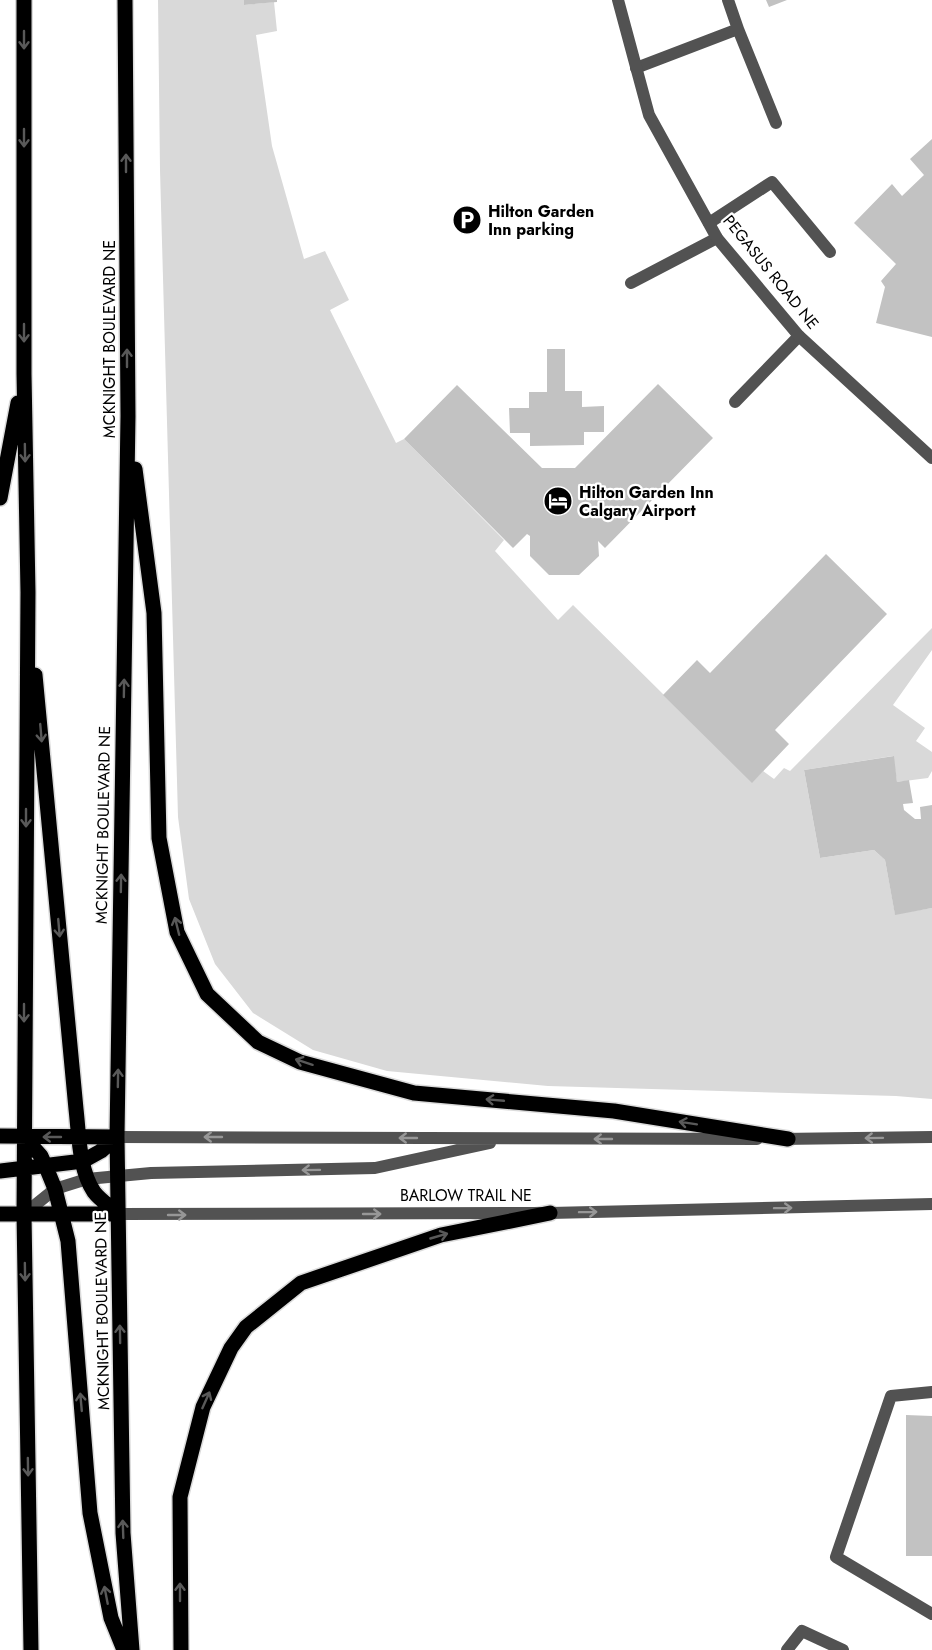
<svg xmlns="http://www.w3.org/2000/svg" width="932" height="1650" viewBox="0 0 932 1650" font-family="Jost,sans-serif">
	<style>
		.green { fill: #d9d9d9 }
		.building { fill: #c2c2c2 }
		.lines { fill: none; stroke-linecap: round; stroke-linejoin: round }
		.primary-casing { stroke: #dbdbdb; stroke-width: 18 }
		.service { stroke: #525252; stroke-width: 12 }
		.minor { stroke: #525252; stroke-width: 12 }
		.tertiary { stroke: #525252; stroke-width: 12 }
		.primary { stroke: #000; stroke-width: 15 }
		.oneway { stroke: #595959 }
		.oneway2 { stroke: #979797 }
		.labels { text-anchor: middle; dominant-baseline: central; stroke-width: 4.5; stroke-linejoin: round; paint-order: stroke }
		.poi-label { font-size: 16px; font-weight: bold; fill: #000; stroke: #fff; text-anchor: start }
		.street-label { font-size: 16px; fill: #000; stroke: #fff }
	</style>
	<rect width="100%" height="100%" fill="#fff"/>
	<path class="green" d="M158,0H244L245,5L274,2L277,31L256,35L272,146L304,259L325,251L349,300L330,310L396,443L404,439L504,540L495,551L558,620L573,605L752,782L763,771L774,779L784,768L790,771L932,628V650L893,705L925,728L916,741L932,752V771L928,778L897,782L893,756L804,770L820,858L874,850L885,860L895,914L932,908V1099L896,1096L548,1086L387,1071L313,1050L253,1013L215,964L189,899L178,817L160,170Z"/>
	<path class="building" d="M244,0H277V2L244,5Z
		M766,0H787L769,7Z
		M932,139V337L876,323L885,287L881,281L896,264L854,223L892,184L902,196L924,175L910,159Z
		M547,349H565V391H582V407L604,406V432H584V445L530,446V433H510L509,408H529V392H547Z
		M658,384L713,438L605,548L598,541L599,556L579,575H549L530,556V536L527,534L513,548L404,439L457,385L542,468H575Z
		M826,554L887,614L775,730L789,744L752,783L663,695L697,660L710,673Z
		M894,756L897,782L909,780L913,803L903,804L904,810L915,819H921L920,807L932,805V908L895,915L885,860L874,850L820,858L804,770Z
		M906,1415L932,1416V1556H906Z"/>
	<g class="lines">
		<g class="primary-casing">
			<path id="primary" d="M24,0V374L28,592L24,1214L31,1650
				M125,0L128,416L117,1137L123,1533L132,1650
				M135,469L154,613L159,838L177,932L207,994L258,1042L300,1062L414,1093L614,1111L788,1139
				M0,498L18,403
				M35,675L76,1109C79,1135 79,1170 94,1192C100,1200 111,1207 118,1214
				M0,1136L117,1137
				M24,1137L41,1156L46,1167L55,1189L68,1241L90,1513L111,1618L124,1650
				M0,1171L83,1161L101,1151L117,1137
				M0,1214H118
				M181,1650L180,1497L203,1407L231,1348L246,1327L301,1283L441,1235L550,1213"/>
		</g>
		<path class="service" d="M738,29L776,123
			M636,68L738,29L728,0
			M709,223L772,182L830,252
			M631,283L717,238
			M735,402L799,336
			M932,1392L891,1396L836,1557L932,1614
			M787,1650L802,1631L843,1650"/>
		<path class="minor" d="M618,0L649,115L717,238L799,336L932,458"/>
		<path class="tertiary" d="M117,1137L757,1139
			M780,1139L932,1137
			M24,1214L55,1189L87,1179L151,1173L375,1168L490,1143
			M118,1214L550,1213L932,1204"/>
		<use href="#primary" class="primary"/>
	</g>
	<defs><path id="oneway-shaft" d="M-6 0H5M1.5-3L5.5 0L1.5 3" fill="none" stroke-width="1.6" stroke-linecap="round" stroke-linejoin="round" transform="scale(1.5)"/></defs>
	<g class="oneway">
		<use href="#oneway-shaft" transform="translate(24 40) rotate(90)"/>
		<use href="#oneway-shaft" transform="translate(24 138) rotate(90)"/>
		<use href="#oneway-shaft" transform="translate(126 163) rotate(-90)"/>
		<use href="#oneway-shaft" transform="translate(24 333) rotate(90)"/>
		<use href="#oneway-shaft" transform="translate(127 358) rotate(-90)"/>
		<use href="#oneway-shaft" transform="translate(25 453) rotate(89)"/>
		<use href="#oneway-shaft" transform="translate(124 688) rotate(-89)"/>
		<use href="#oneway-shaft" transform="translate(41 733) rotate(85)"/>
		<use href="#oneway-shaft" transform="translate(26 818) rotate(90)"/>
		<use href="#oneway-shaft" transform="translate(121 883) rotate(-89)"/>
		<use href="#oneway-shaft" transform="translate(177 926) rotate(-104)"/>
		<use href="#oneway-shaft" transform="translate(59 928) rotate(85)"/>
		<use href="#oneway-shaft" transform="translate(24 1013) rotate(90)"/>
		<use href="#oneway-shaft" transform="translate(304 1062) rotate(-162)"/>
		<use href="#oneway-shaft" transform="translate(118 1078) rotate(-89)"/>
		<use href="#oneway-shaft" transform="translate(495 1100) rotate(-175)"/>
		<use href="#oneway-shaft" transform="translate(688 1123) rotate(-171)"/>
		<use href="#oneway-shaft" transform="translate(52 1137) rotate(-180)"/>
		<use href="#oneway-shaft" transform="translate(439 1236) rotate(-16)"/>
		<use href="#oneway-shaft" transform="translate(25 1272) rotate(89)"/>
		<use href="#oneway-shaft" transform="translate(120 1334) rotate(-91)"/>
		<use href="#oneway-shaft" transform="translate(206 1400) rotate(-66)"/>
		<use href="#oneway-shaft" transform="translate(81 1402) rotate(-95)"/>
		<use href="#oneway-shaft" transform="translate(28 1467) rotate(89)"/>
		<use href="#oneway-shaft" transform="translate(123 1529) rotate(-92)"/>
		<use href="#oneway-shaft" transform="translate(180 1592) rotate(-90)"/>
		<use href="#oneway-shaft" transform="translate(106 1595) rotate(-101)"/>
	</g>
	<g class="oneway2">
		<use href="#oneway-shaft" transform="translate(213 1137) rotate(-180)"/>
		<use href="#oneway-shaft" transform="translate(408 1138) rotate(-180)"/>
		<use href="#oneway-shaft" transform="translate(874 1138) rotate(179)"/>
		<use href="#oneway-shaft" transform="translate(603 1139) rotate(-180)"/>
		<use href="#oneway-shaft" transform="translate(311 1170) rotate(179)"/>
		<use href="#oneway-shaft" transform="translate(783 1208) rotate(-1)"/>
		<use href="#oneway-shaft" transform="translate(588 1212) rotate(-1)"/>
		<use href="#oneway-shaft" transform="translate(372 1214)"/>
		<use href="#oneway-shaft" transform="translate(177 1215)"/>
	</g>
	<defs>
		<g id="parking-disc" transform="scale(1.5)"><circle r="9.5" fill="#000" stroke="#fff"/><path d="M-3.5-5.5H1a3.5 3.5 0 0 1 0 7H-1V5.5H-3.5ZM-1-3.4V-.6H.8a1.4 1.4 0 0 0 0-2.8Z" fill="#fff"/></g>
		<g id="hotel-disc" transform="scale(1.5)"><circle r="9.5" fill="#000" stroke="#fff"/><path d="M-6-4.5h1.5V1H6V5H4.5V3h-9V5H-6ZM-4 0a1.8 1.8 0 1 1 3.6 0ZM.5 0V-2.5h3Q6-2.5 6 0Z" fill="#fff"/></g>
	</defs>
	<g fill-rule="evenodd">
		<use href="#parking-disc" x="467" y="220"/>
		<use href="#hotel-disc" x="558" y="501"/>
	</g>
	<g class="labels">
		<g class="poi-label">
			<text x="488" y="211">Hilton Garden<tspan x="488" dy="18">Inn parking</tspan></text>
			<text x="579" y="492">Hilton Garden Inn<tspan x="579" dy="18">Calgary Airport</tspan></text>
		</g>
		<g class="street-label">
			<text transform="translate(771 272) rotate(51)">PEGASUS ROAD NE</text>
			<text transform="translate(109 339) rotate(-90)">MCKNIGHT BOULEVARD NE</text>
			<text transform="translate(103 825) rotate(-89)">MCKNIGHT BOULEVARD NE</text>
			<text x="466" y="1195">BARLOW TRAIL NE</text>
			<text transform="translate(102 1311) rotate(-91)">MCKNIGHT BOULEVARD NE</text>
		</g>
	</g>
</svg>
